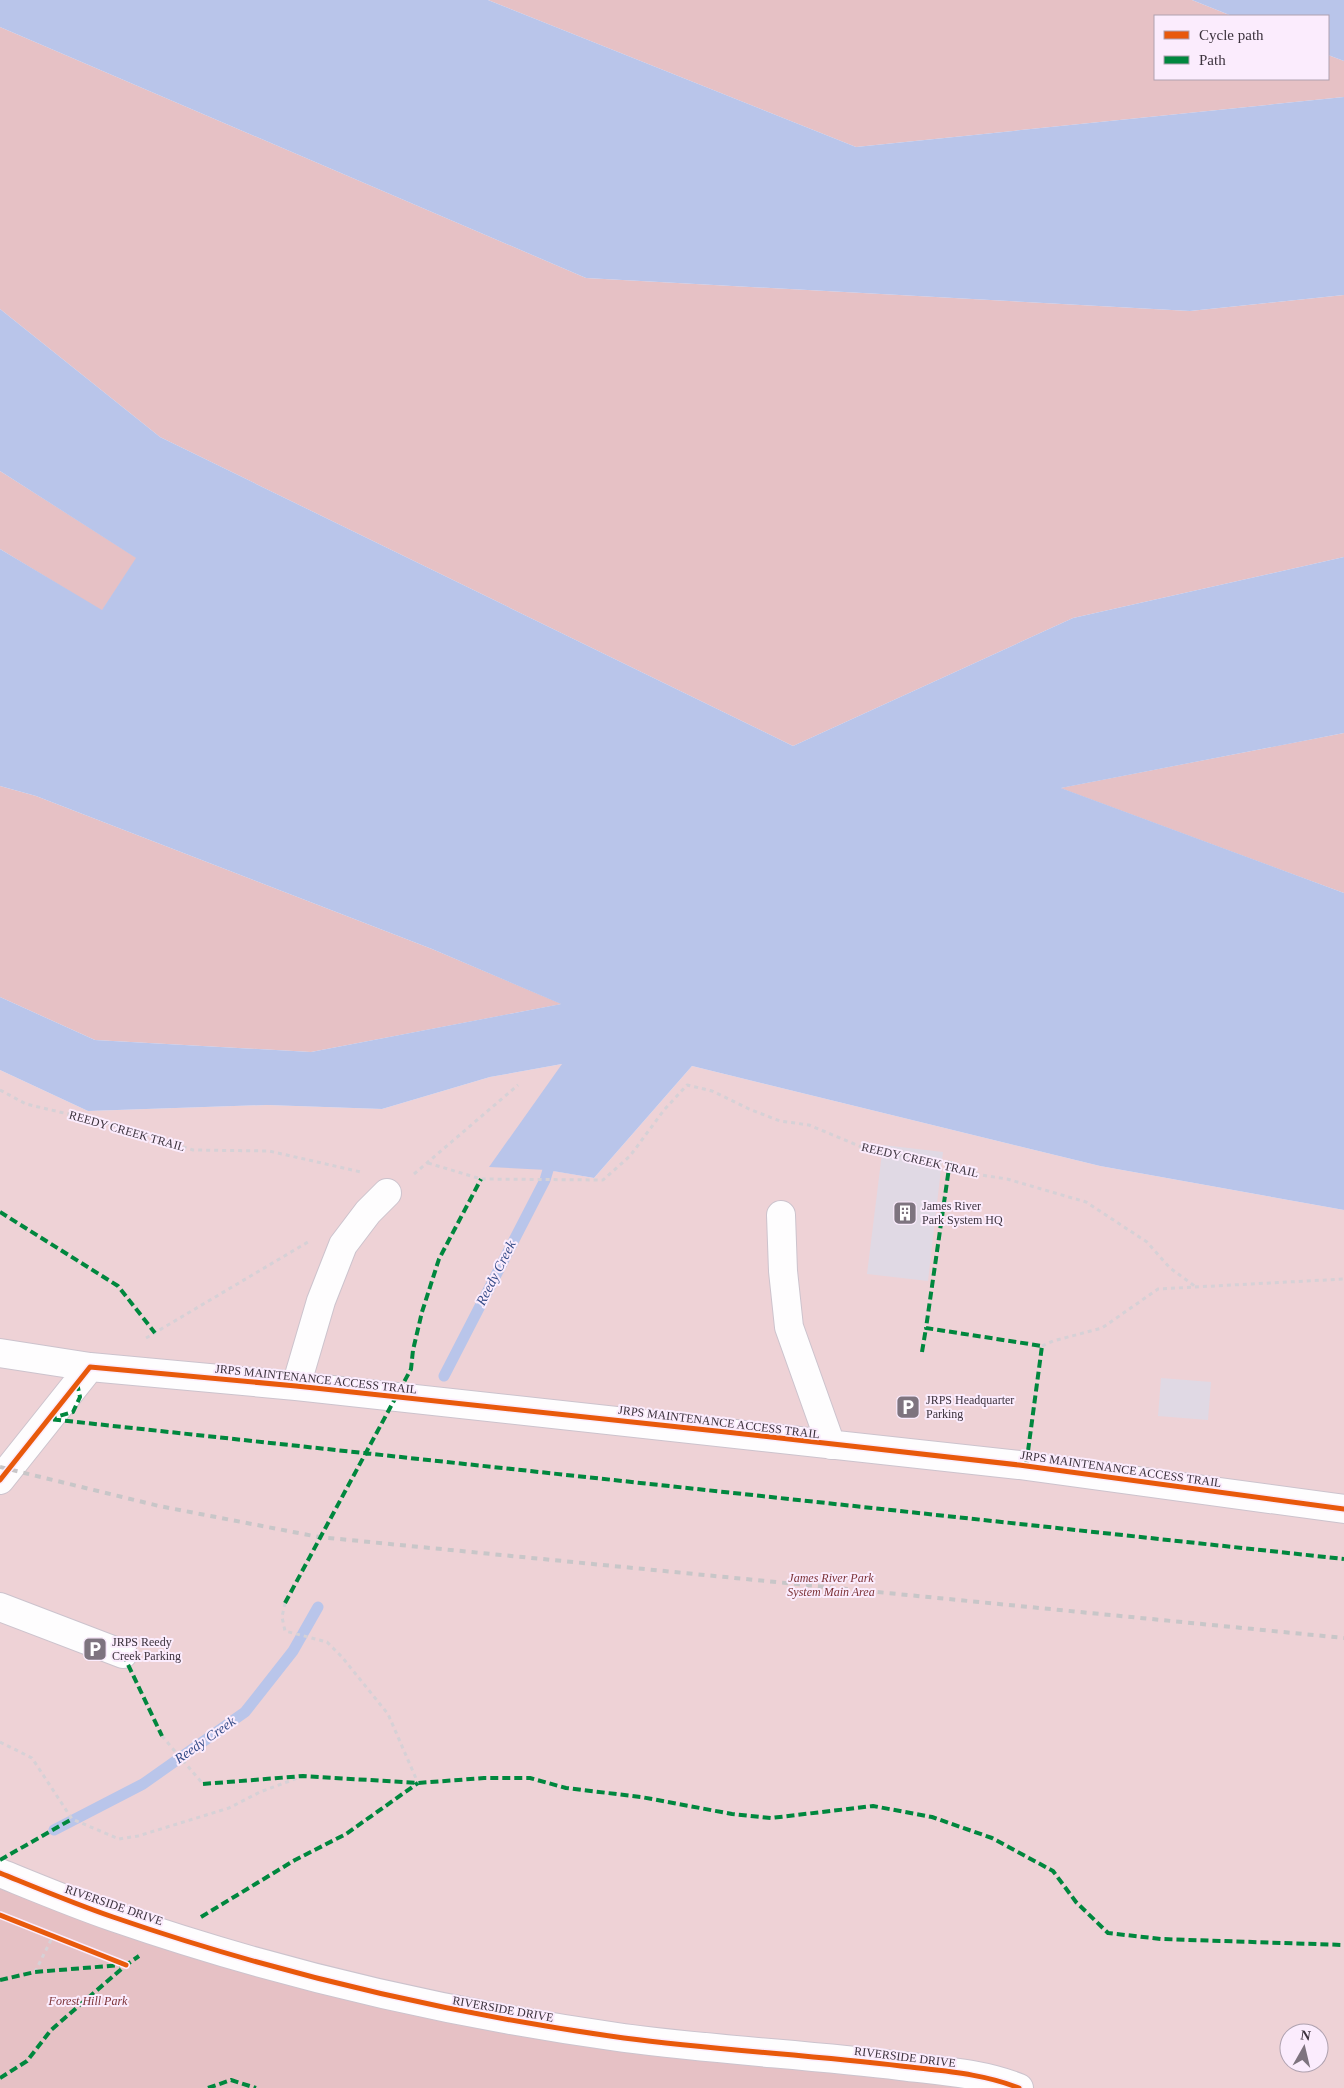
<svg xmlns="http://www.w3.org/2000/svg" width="1344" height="2088" viewBox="0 0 1344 2088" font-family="Georgia,serif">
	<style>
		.green { fill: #eed2d6; fill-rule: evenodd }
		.forest { fill: #e6c1c5 }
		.water { fill: #b9c5ea }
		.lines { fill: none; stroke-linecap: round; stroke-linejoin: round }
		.stream { stroke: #b9c5ea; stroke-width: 11 }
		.building { fill: #e0d9e4 }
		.minor-casing { stroke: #ccc3cd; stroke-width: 30 }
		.path { stroke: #d6d1d6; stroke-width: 3; stroke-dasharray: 4 4; stroke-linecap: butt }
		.minor { stroke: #fefdfe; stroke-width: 28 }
		.rail { stroke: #c8c6c8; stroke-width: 4; stroke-dasharray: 6 6; stroke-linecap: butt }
		.quiet { stroke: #00873e; stroke-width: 4; stroke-dasharray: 8 4; stroke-linecap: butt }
		.cycleway-casing { stroke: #fbecfd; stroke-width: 8 }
		.cycleway { stroke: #e8590c; stroke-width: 5 }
		.labels { text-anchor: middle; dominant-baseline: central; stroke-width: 4; stroke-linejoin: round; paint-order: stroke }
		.street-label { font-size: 12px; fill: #3c323d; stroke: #fbecfd }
		.poi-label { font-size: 12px; fill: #3c323d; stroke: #fbecfd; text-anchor: start }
		.park-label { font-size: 12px; font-style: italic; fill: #7c3236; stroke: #fbecfd }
		.water-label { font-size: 14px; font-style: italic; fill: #354c88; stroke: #fbecfd }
	</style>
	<rect width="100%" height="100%" fill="#f8f0f9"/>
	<path class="green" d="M562,1064L548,1170L594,1178L692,1066L1100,1166L1344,1210V2088H1019L436,2007L0,1873V1070L88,1111L267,1105L382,1109L490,1077ZM1289,2033H1319V2063H1289Z"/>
	<path class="forest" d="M488,0H1192L1232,16H1155V79H1328V55L1344,61V97L856,147Z
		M0,27L586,278L1190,311L1344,295V557L1073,618L793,746L160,437L0,309Z
		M0,471L137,558L102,611L0,549Z
		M1344,733V893L1060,788Z
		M0,786L36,796L432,949L562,1004L311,1052L95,1040L0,997Z
		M0,1873L328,1980L1019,2088H0Z"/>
	<path class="water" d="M0,0H488L856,147L1344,97V295L1190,311L586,278L0,27Z
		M1192,0H1344V61L1328,55V16H1232Z
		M0,309L160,437L793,746L1073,618L1344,557V733L1061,788L1344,893V1210L1100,1166L692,1066L594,1178L547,1170L489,1167L562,1064L490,1077L382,1109L267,1105L88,1111L0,1070V997L95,1040L311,1052L561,1004L432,949L36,796L0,786V549L102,610L136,558L0,471Z"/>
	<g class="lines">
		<path class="stream" d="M444,1376L545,1180L548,1170
			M54,1830L143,1784L245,1712L293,1651L318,1607"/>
	</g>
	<path class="building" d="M883,1145L943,1152L928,1281L867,1274Z
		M1161,1378L1211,1382L1208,1420L1158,1416Z"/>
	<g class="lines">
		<g class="minor-casing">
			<path id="minor" d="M781,1215L783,1271L789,1327L831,1445
				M0,1353L90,1367L296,1386L1019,1465L1344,1509
				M296,1386L321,1301L343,1245L368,1212L387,1193
				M0,1480L90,1367
				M0,1607L123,1654
				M0,1873C37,1888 75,1904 113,1917C278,1974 450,2014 624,2038C716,2050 809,2055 901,2066C941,2071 982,2073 1019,2088"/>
		</g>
		<path class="path" d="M0,1090L26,1104L106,1123L193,1150L269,1151L361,1172
			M428,1163L481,1179L603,1180L630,1156L664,1110L687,1085L712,1091L749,1109L780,1121L809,1125L864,1148L951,1165L981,1175L1007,1179L1086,1202L1147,1242L1170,1268L1196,1287
			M414,1174L518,1085
			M146,1338L308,1242
			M1042,1346L1053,1341L1102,1328L1158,1289L1344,1279
			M285,1603L282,1617L285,1631L327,1642L342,1657L388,1714L418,1783
			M162,1736L203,1784
			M0,1742L32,1758L72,1819L119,1839L138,1836L229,1808L260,1792L303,1776
			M35,1972L53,1936"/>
		<use href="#minor" class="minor"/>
		<path class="rail" d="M0,1467L159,1506L319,1537L1344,1638"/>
		<path class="quiet" d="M950,1161L926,1328L1042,1346L1026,1466
			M0,1212L118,1286L155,1333
			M922,1352L926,1328
			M77,1383L80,1397L73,1412L49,1419L1344,1559
			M285,1603L411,1369L413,1350L422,1312L439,1259L481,1179
			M123,1654L162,1736
			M203,1784L303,1776L418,1783L484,1778H530L566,1788L641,1797L732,1814L771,1818L873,1806L932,1817L992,1838L1053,1871L1076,1902L1108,1933L1161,1939L1344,1945
			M0,1860L72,1819
			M201,1917L295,1860L346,1834L418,1783
			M0,1980L35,1972L121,1965
			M0,2078L27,2061L51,2030L126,1965L139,1956
			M208,2088L231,2080L256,2088"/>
		<g class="cycleway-casing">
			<path id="cycleway" d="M0,1480L90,1367L296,1386L726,1432L1019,1465L1344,1509
				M0,1873C37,1888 75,1904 113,1917C278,1974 450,2014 624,2038C716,2050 809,2055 901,2066C941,2071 982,2073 1019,2088
				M0,1915L126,1965"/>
		</g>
		<use href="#cycleway" class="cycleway"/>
	</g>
	<defs>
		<g id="building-square" transform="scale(1.25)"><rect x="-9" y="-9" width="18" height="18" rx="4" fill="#7e747f" stroke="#fbecfd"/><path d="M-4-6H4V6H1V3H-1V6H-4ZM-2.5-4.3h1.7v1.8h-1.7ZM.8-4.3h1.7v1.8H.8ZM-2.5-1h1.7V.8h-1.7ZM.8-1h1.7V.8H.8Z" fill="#fff"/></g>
		<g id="parking-square" transform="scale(1.25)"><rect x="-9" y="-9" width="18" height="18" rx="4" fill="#7e747f" stroke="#fbecfd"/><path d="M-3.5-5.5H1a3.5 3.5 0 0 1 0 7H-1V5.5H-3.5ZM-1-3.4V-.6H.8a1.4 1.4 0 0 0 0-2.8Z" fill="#fff"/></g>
	</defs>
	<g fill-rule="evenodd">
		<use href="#building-square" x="905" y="1213"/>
		<use href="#parking-square" x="908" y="1407"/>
		<use href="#parking-square" x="95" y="1649"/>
	</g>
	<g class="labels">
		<g class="street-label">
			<text transform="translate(127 1131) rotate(16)">REEDY CREEK TRAIL</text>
			<text transform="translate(920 1160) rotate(13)">REEDY CREEK TRAIL</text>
			<text transform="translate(316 1379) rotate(6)">JRPS MAINTENANCE ACCESS TRAIL</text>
			<text transform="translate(719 1422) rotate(7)">JRPS MAINTENANCE ACCESS TRAIL</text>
			<text transform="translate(1121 1469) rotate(8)">JRPS MAINTENANCE ACCESS TRAIL</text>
			<text transform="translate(114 1905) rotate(19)">RIVERSIDE DRIVE</text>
			<text transform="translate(503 2009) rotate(10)">RIVERSIDE DRIVE</text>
			<text transform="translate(905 2057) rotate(7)">RIVERSIDE DRIVE</text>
		</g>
		<g class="poi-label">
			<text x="922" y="1206">James River<tspan x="922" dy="14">Park System HQ</tspan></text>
			<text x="926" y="1400">JRPS Headquarter<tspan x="926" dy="14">Parking</tspan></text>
			<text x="112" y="1642">JRPS Reedy<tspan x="112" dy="14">Creek Parking</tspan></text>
		</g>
		<g class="park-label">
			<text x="831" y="1578">James River Park<tspan x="831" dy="14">System Main Area</tspan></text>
			<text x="88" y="2001">Forest Hill Park</text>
		</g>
		<g class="water-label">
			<text transform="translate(496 1273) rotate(-63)">Reedy Creek</text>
			<text transform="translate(205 1740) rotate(-35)">Reedy Creek</text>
		</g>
	</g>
	<rect x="1154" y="15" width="175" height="65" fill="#fbecfd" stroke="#afa2b0"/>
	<rect x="1164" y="31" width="25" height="8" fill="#e8590c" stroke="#afa2b0"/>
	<text x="1199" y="40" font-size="15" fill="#3c323d">Cycle path</text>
	<rect x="1164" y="56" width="25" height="8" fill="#00873e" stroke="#afa2b0"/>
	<text x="1199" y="65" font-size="15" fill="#3c323d">Path</text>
	<g transform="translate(1304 2048) rotate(8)"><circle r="24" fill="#fbecfd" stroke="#afa2b0"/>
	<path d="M0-4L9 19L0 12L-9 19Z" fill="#7e747f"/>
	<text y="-8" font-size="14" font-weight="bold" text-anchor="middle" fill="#3c323d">N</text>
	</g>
</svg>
